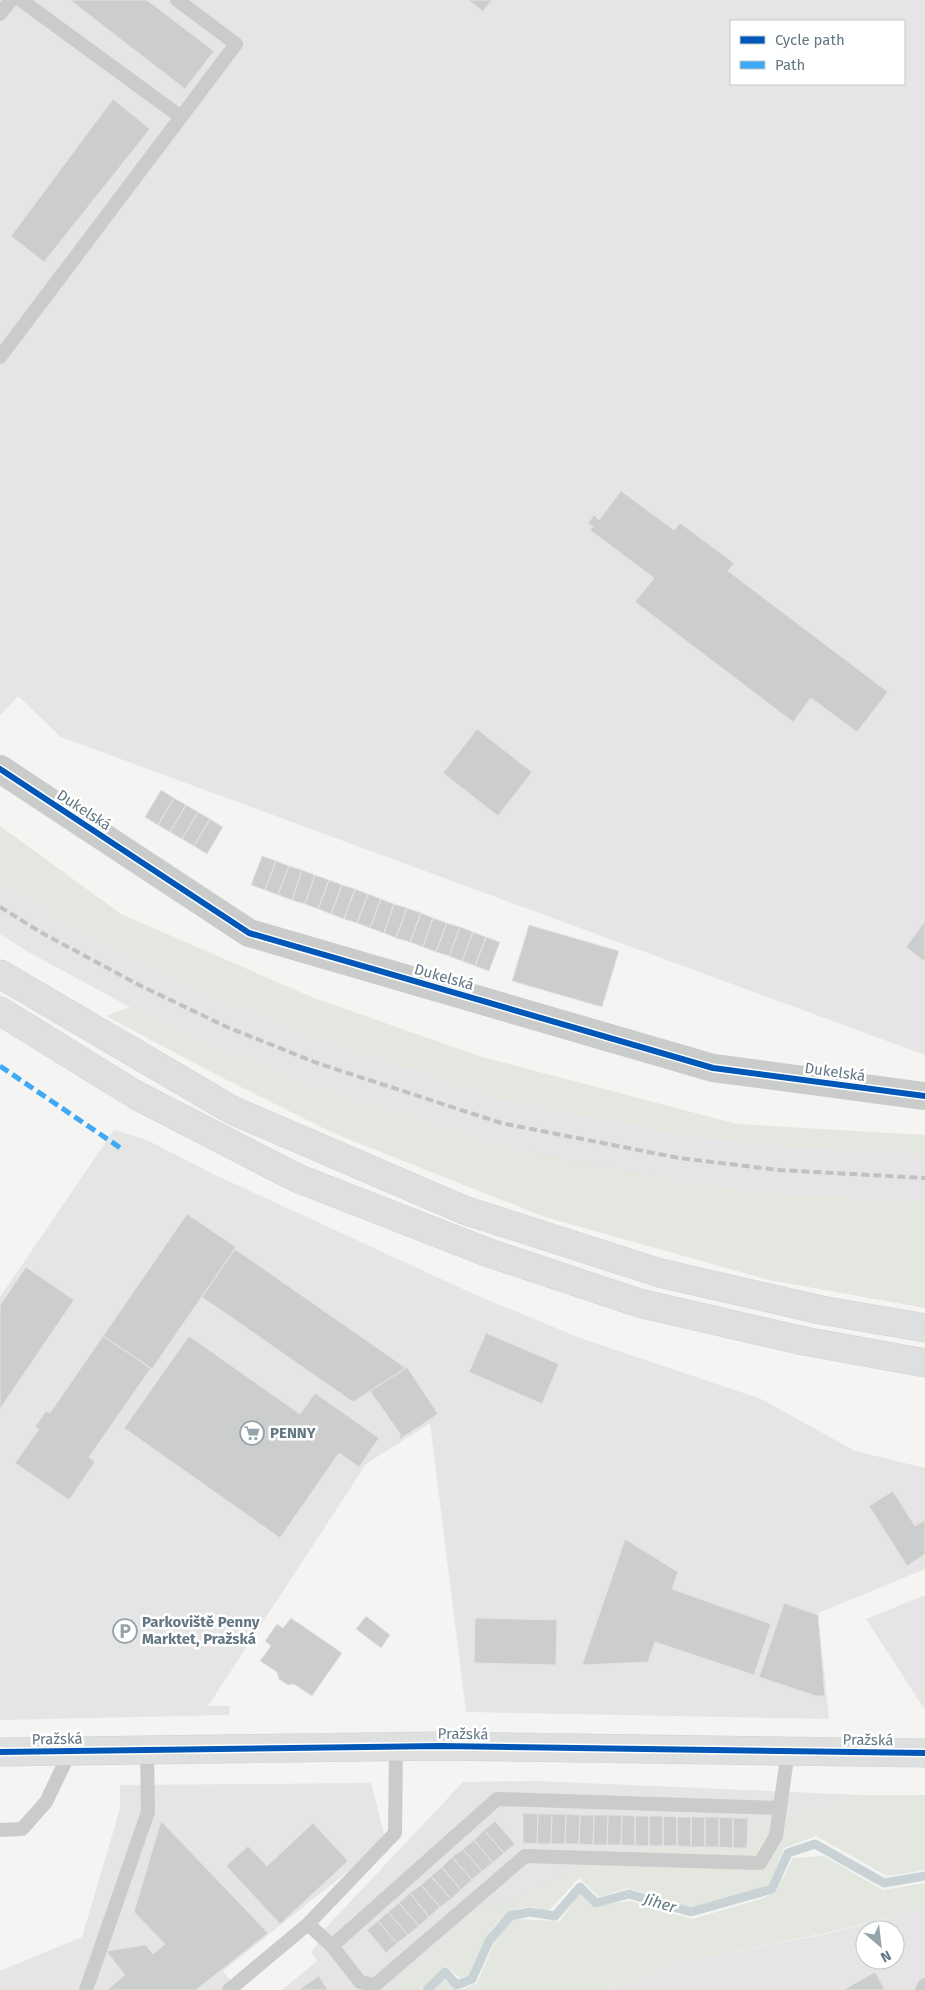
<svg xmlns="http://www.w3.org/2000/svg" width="925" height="1990" viewBox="0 0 925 1990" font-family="'Fira Sans',sans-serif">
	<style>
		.built { fill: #e4e5e4; fill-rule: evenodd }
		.green { fill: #e4e7e0 }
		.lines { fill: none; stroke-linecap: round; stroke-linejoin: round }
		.stream { stroke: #c9d3d5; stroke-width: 9 }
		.building { fill: #cccecd; stroke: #e3e3e2 }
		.secondary-casing { stroke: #d0d2d2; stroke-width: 29 }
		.highway-casing { stroke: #d1d2d2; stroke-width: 29 }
		.lane { stroke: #cacbcb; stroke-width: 14 }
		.street { stroke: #cacbcb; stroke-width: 28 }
		.secondary { stroke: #dedfdf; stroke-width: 28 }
		.highway { stroke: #dedfdf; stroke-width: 28 }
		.rail { stroke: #bfc1c2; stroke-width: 4; stroke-dasharray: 8 4; stroke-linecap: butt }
		.quiet { stroke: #3fa9f5; stroke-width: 5; stroke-dasharray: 10 5; stroke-linecap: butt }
		.cycleway-casing { stroke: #fff; stroke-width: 9 }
		.cycleway { stroke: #0057b8; stroke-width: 6 }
		.labels { text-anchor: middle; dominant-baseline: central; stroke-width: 5; stroke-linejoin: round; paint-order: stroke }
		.street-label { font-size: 15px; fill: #627783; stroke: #fff }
		.poi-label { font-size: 15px; font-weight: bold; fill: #627783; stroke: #fff; text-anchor: start }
		.water-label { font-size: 16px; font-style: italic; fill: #5e7a80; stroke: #fff }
	</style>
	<rect width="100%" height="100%" fill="#f4f4f2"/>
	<path class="built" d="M0,0H925V1055L61,737L18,696L0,716ZM731,21H904V84H731Z
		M0,879L53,913L151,965L237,1006L325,1041L506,1100L683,1135L781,1147L925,1155V1201L777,1194L676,1181L578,1163L495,1145L309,1085L218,1049L130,1007L30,953L0,934Z
		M114,1130L147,1140L211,1173L478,1296L580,1338L761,1399L855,1451L925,1468V1569L818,1613L829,1719L466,1712L430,1423L366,1464L208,1706H230L229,1715L0,1720V1297Z
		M925,1595V1710L866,1619Z
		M536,1781L862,1795L748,1828V1848L665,1846L472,1916L390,1990H282L317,1961L311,1952L317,1945L318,1936L463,1782Z
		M371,1783L386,1841L223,1971L239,1990H0V1971L82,1937L120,1809V1785Z
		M925,1909V1990H603L676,1963L826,1934ZM865,1930H895V1960H865Z"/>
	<path class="green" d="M0,826L121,914L314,998L482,1057L737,1124L925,1135V1155L781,1147L683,1135L506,1100L325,1041L237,1006L151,965L53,913L0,879Z
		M130,1007L218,1049L309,1085L495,1145L676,1181L777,1194L925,1201V1308L769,1280L545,1217L333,1133L217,1075L106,1016Z
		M862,1795H925V1870L887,1876L816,1836L784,1848L770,1885L693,1908L628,1888L599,1897L579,1878L548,1912C542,1910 535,1906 529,1907C494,1909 481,1948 469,1975L460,1978L446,1966L420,1990H390L472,1916L606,1856L665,1846L748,1848V1828Z
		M824,1856L883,1890L925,1883V1909L826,1933L676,1963L603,1990H460L477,1983L494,1943L512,1919L560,1921L579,1893L595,1906L630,1901L692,1919L764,1898L777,1890L793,1858Z
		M444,1978L457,1990H433Z"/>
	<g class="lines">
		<path class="stream" d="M427,1990L445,1972L457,1985L472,1979L489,1941L510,1916L530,1912L555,1916L580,1887L596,1903L629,1894L691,1912L772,1889L788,1853L815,1844L884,1883L925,1876"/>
	</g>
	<path class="building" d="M70,0H147L214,51L185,89Z
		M468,0H492L484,10L485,13Z
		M113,99L150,129L44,262L11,236Z
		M621,491L674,530L680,523L734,563L728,571L888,692L857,732L811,698L793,722L635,602L654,578L590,530L593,527L588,523L594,515L599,520Z
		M477,729L532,772L498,816L443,773Z
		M161,790L174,798L158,825L145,817Z
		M174,798L186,805L170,832L158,825Z
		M186,805L198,812L182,839L170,832Z
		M198,812L210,819L194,846L182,839Z
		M210,819L223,827L207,854L194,846Z
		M262,856L276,861L265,890L251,885Z
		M276,861L289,866L278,895L265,890Z
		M289,866L302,870L292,900L278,895Z
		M302,870L315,875L305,904L292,900Z
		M315,875L329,880L318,909L305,904Z
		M329,880L342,885L331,914L318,909Z
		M342,885L355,889L344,919L331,914Z
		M355,889L368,894L357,923L344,919Z
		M368,894L381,899L370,928L357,923Z
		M381,899L394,904L384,933L370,928Z
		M394,904L407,908L396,938L384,933Z
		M407,908L421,913L410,942L396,938Z
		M421,913L433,918L423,947L410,942Z
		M433,918L447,923L436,952L423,947Z
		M925,921V962L906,947Z
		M447,923L460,927L449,956L436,952Z
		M529,925L619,951L602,1007L512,981Z
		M460,927L473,932L462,961L449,956Z
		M473,932L486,937L475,966L462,961Z
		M486,937L500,942L489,971L475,966Z
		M187,1214L236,1247L152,1369L103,1336Z
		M235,1249L406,1368L353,1402L202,1297Z
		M26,1267L74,1300L0,1409V1305Z
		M486,1333L559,1364L542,1404L469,1372Z
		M103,1336L151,1368L89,1457L95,1462L69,1500L15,1463L39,1429L35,1427L46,1411L50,1413Z
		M189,1336L300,1414L315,1393L379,1438L359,1467L339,1453L280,1538L124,1428Z
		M407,1367L438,1414L400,1439L399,1437L401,1435L370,1391Z
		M893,1491L915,1526L925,1520V1554L907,1566L869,1506Z
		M625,1539L678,1572L672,1589L771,1624L754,1675L655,1642L648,1662L582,1665Z
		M784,1603L818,1615L825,1696H816L759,1677Z
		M366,1616L390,1635L381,1648L356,1629Z
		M291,1618L342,1653L312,1696L294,1684L288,1685L279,1679L277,1672L260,1661L271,1646L265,1641L277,1624L283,1628Z
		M475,1618L557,1620L556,1665L474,1663Z
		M523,1813L538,1814L537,1844L523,1843Z
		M538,1814H552L551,1844H537Z
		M552,1814H566L565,1844H551Z
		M566,1814L580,1815L579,1844H565Z
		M580,1815H594L593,1845L579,1844Z
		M594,1815H608L607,1845H593Z
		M608,1815H622L621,1845H607Z
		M622,1815L635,1816V1846L621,1845Z
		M635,1816H649V1846H635Z
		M649,1816H663V1846H649Z
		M663,1816L677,1817V1846H663Z
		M677,1817H691V1847L677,1846Z
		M691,1817H705V1847H691Z
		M705,1817H719V1847H705Z
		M719,1817L733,1818V1848L719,1847Z
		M733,1818H748L747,1848H733Z
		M161,1821L268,1933L196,1990H107L125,1975L106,1951L146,1945L153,1954L165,1944L134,1912Z
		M495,1821L515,1844L504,1853L484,1830Z
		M313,1823L348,1861L280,1924L226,1866L248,1846L267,1866Z
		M484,1830L504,1853L493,1863L474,1840Z
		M474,1840L493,1863L482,1871L463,1849Z
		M463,1849L482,1871L472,1880L452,1857Z
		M452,1857L472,1880L461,1890L442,1867Z
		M442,1867L461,1890L451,1899L431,1876Z
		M431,1876L451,1899L440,1907L421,1885Z
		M421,1885L440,1907L429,1917L410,1893Z
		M410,1893L429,1917L419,1926L399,1903Z
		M399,1903L419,1926L408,1935L388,1912Z
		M388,1912L408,1935L397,1943L378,1921Z
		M378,1921L397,1943L386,1953L367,1930Z
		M875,1972L885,1990H843Z
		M319,1976L328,1990H298Z"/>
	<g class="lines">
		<g class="secondary-casing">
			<path id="secondary" d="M0,1752L440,1746L925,1753"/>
		</g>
		<g class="highway-casing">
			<path id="highway" d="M0,974L232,1110L464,1210L660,1273L821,1310L925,1328
				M0,1011L136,1095L297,1178L489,1253L639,1303L804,1341L925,1363"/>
		</g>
		<path class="lane" d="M21,0L181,117
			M0,14L11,0
			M0,357L236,44L177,0
			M780,1808L497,1799L332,1946L360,1982L375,1985L525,1856L760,1863L776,1836L788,1751
			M0,1830L22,1829L46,1802L70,1752
			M308,1924L332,1946
			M86,1990L148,1812L147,1749
			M229,1990L308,1924L395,1833L396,1746
			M922,1990L925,1985"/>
		<path class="street" d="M0,769L249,933L713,1068L925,1096"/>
		<use href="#secondary" class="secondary"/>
		<use href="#highway" class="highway"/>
		<path class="rail" d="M0,907L42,933L141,986L227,1027L317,1063L501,1123L679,1158L779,1170L925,1178"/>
		<path class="quiet" d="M0,1066L122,1149"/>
		<g class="cycleway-casing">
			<path id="cycleway" d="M0,769L249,933L713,1068L925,1096
				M0,1752L440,1746L925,1753"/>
		</g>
		<use href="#cycleway" class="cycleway"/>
	</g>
	<defs>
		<g id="supermarket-ring" transform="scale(1.25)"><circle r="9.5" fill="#fff" stroke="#95a3aa" stroke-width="1.5"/><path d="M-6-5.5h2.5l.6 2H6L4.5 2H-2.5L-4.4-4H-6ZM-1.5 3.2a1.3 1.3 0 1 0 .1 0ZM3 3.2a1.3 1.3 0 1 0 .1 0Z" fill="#95a3aa"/></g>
		<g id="parking-ring" transform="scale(1.25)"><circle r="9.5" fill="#fff" stroke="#95a3aa" stroke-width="1.5"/><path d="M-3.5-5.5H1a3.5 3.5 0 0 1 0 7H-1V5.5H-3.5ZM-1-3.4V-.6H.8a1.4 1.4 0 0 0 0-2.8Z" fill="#95a3aa"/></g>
	</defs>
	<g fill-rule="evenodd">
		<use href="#supermarket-ring" x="252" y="1433"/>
		<use href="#parking-ring" x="125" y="1631"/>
	</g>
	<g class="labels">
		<g class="street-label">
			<text transform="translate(84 810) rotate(33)">Dukelská</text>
			<text transform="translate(444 977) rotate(16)">Dukelská</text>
			<text transform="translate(835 1072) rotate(8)">Dukelská</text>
			<text transform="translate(463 1734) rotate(1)">Pražská</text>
			<text transform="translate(57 1739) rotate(-1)">Pražská</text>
			<text transform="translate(868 1740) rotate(1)">Pražská</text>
		</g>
		<g class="poi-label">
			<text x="270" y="1433">PENNY</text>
			<text x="142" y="1622">Parkoviště Penny<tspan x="142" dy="17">Marktet, Pražská</tspan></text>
		</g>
		<g class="water-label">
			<text transform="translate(660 1903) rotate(17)">Jiher</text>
		</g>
	</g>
	<rect x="730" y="20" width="175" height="65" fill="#ffffff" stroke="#c0c9cd"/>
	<rect x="740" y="36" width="25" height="8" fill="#0057b8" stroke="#c0c9cd"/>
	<text x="775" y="45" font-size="15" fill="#627783">Cycle path</text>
	<rect x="740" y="61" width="25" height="8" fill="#3fa9f5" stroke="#c0c9cd"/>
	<text x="775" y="70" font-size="15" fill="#627783">Path</text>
	<g transform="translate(880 1945) rotate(152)"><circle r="24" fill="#ffffff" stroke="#c0c9cd"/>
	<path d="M0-4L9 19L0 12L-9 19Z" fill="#95a3aa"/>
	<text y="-8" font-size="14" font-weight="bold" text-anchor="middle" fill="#627783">N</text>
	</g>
</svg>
